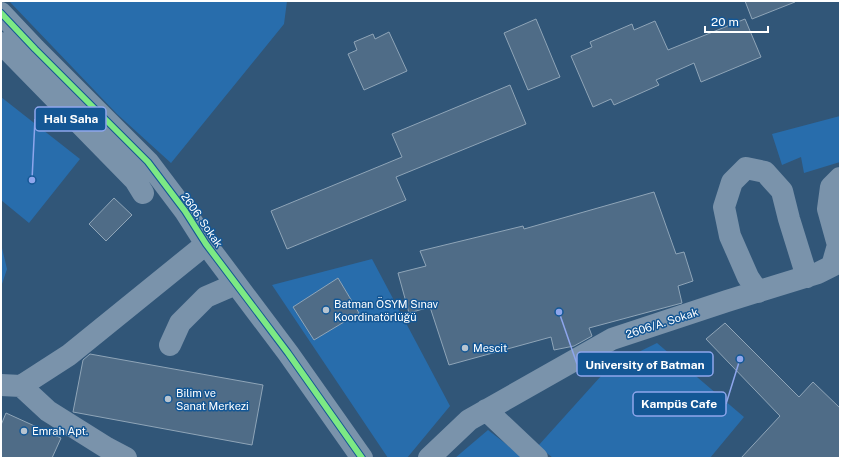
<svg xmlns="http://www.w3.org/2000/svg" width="841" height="459" viewBox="0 0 841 459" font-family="'Public Sans',sans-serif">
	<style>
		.green { fill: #286dac }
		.building { fill: #4f6c87; stroke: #8fa5b8 }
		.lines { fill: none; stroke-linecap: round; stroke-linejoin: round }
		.minor { stroke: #7a93ab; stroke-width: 22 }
		.cycleway-casing { stroke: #145795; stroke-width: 8 }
		.cycleway { stroke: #7ce984; stroke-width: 6 }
		.poi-dot { fill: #b7c4d0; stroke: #145795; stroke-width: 1.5 }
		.labels { text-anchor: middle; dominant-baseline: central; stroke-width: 3; stroke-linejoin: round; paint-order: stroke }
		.street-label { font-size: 11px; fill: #fff; stroke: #145795 }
		.poi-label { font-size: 11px; fill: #fff; stroke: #145795; text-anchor: start }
		.leader { fill: none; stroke: #8ea6ec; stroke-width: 1.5 }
		.callout-dot { fill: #8ea6ec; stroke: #145795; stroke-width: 1.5 }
		.callout { fill: #145795; stroke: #8ea6ec; stroke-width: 1.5 }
		.callout-label { font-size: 12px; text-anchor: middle; font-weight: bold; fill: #fff }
	</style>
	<rect width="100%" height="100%" fill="#315678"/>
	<path class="green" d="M9,1H287L284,24L171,163L117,114Z
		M1,97L80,159L29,223L1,200Z
		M840,116V162L804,173L801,157L782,165L772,134Z
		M1,247L2,248L7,269L1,287Z
		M372,259L450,406L407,458H388L272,285Z
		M657,343L744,417L710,458H553L538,446L610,366Z
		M488,430L519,454L520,458H455Z"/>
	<path class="building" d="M745,1H795V2L752,19Z
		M536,19L560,77L528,90L504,33Z
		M745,19L761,57L701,82L694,63L656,80L659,85L614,105L611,99L593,107L571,56L592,47L590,42L632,24L634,30L655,21L668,50Z
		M389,32L407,71L364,90L348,54L357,50L354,42L373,34L375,39Z
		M510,85L526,124L396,177L406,200L287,249L271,211L402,157L392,134Z
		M654,192L676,254L684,252L693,281L678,286L682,303L589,328L592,336L574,346L554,350L551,337L449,365L430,307L409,313L398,273L426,266L420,251L523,226L524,229Z
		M114,198L132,215L106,241L89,224Z
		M338,278L359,313L314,340L293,307Z
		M725,323L799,397L813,382L840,408V458H741L780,416L706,339Z
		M90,354L263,385L252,445L73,412L83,360Z
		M6,413L61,438L52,458H1V425Z"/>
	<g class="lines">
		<path class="minor" d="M1,13L35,49L148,162L185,211L206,244L288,353L362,458
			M1,43L135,180L143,193
			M758,292L748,277L730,236L724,207L732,182L746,168L765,172L782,191L789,219L807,277
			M170,345L180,323L206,297L236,284
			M1,385L21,386L69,355L206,244
			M21,386L48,411L107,448L126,458
			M486,410L537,458
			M429,458L469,420L612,339L727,301L818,273L832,266L838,245L828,209L831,187L840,178"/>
		<g class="cycleway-casing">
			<path id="cycleway" d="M1,13L35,49L148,162L185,211L206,244L288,353L362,458"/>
		</g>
		<use href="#cycleway" class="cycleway"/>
	</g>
	<g class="poi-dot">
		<circle cx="326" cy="310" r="4"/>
		<circle cx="465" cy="348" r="4"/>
		<circle cx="168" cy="399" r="4"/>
		<circle cx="24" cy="431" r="4"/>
	</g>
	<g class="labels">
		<g class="street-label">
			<text transform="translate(202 220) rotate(55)">2606. Sokak</text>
			<text transform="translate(662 323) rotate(-18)">2606/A. Sokak</text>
		</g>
		<g class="poi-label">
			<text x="334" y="304">Batman ÖSYM Sınav<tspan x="334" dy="13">Koordinatörlüğü</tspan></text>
			<text x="473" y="348">Mescit</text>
			<text x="176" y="393">Bilim ve<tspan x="176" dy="13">Sanat Merkezi</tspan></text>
			<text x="32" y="431">Emrah Apt.</text>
		</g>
	</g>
	<path class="leader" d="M32 180L35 119M559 312L577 364M740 359L726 404"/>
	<g class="callout-dot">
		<circle cx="32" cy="180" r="4"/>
		<circle cx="559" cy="312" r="4"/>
		<circle cx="740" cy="359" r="4"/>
	</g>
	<g class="callout">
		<rect x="35" y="107" width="71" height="24" rx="4"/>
		<rect x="577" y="352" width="136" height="24" rx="4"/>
		<rect x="633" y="392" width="93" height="24" rx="4"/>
	</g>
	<g class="callout-label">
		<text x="71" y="123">Halı Saha</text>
		<text x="645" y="369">University of Batman</text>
		<text x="679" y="408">Kampüs Cafe</text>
	</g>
	<rect width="841" height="459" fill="none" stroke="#ffffff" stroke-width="4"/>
	<path d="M705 26v6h63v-6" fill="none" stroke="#ffffff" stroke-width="2"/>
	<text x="711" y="26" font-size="12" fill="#ffffff" stroke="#145795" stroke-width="3" paint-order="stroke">20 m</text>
</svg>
